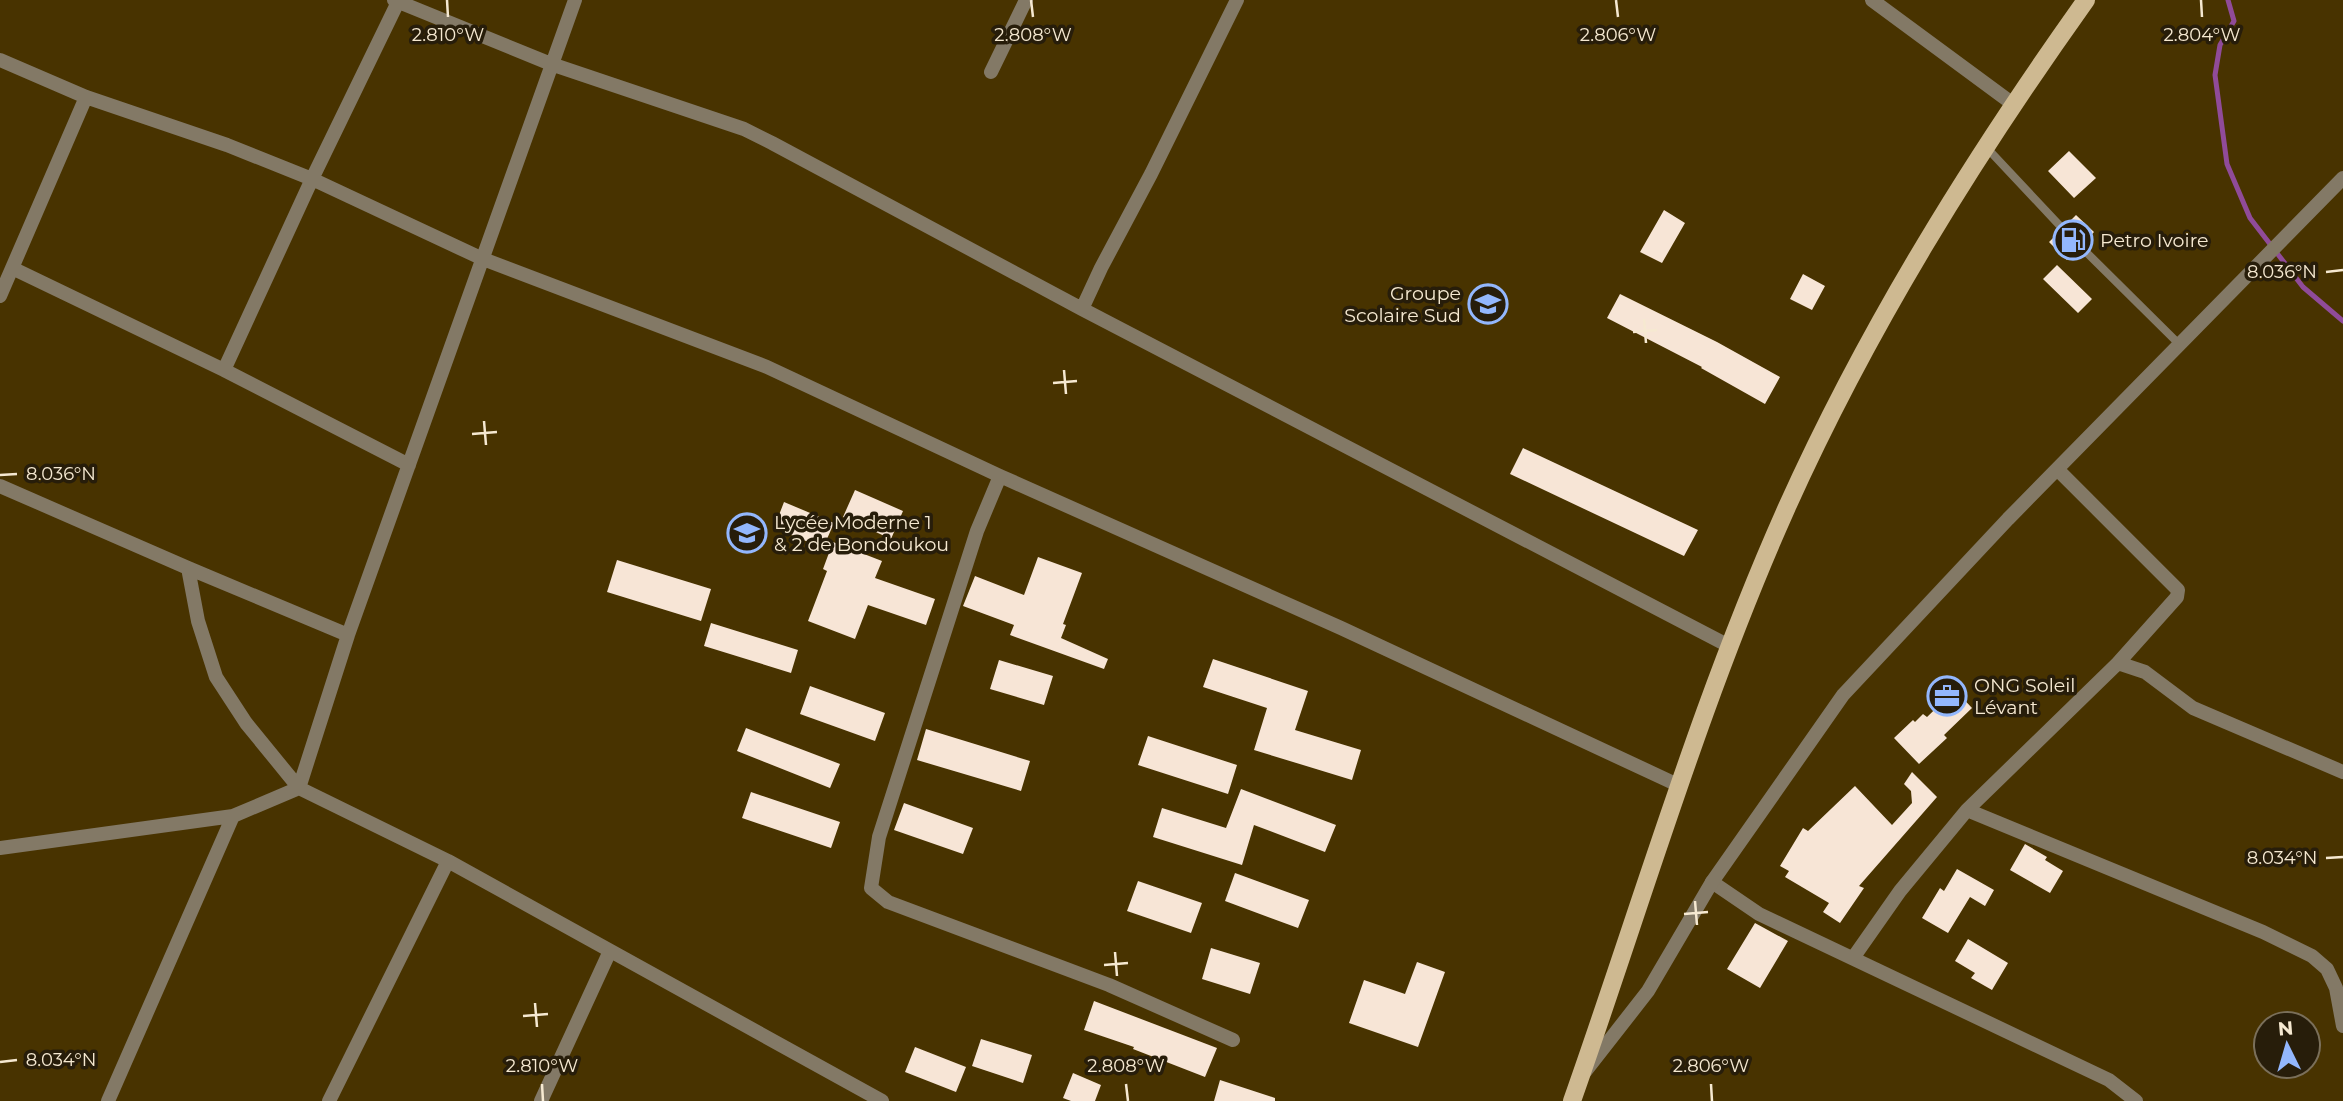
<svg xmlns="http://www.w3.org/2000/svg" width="2343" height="1101" viewBox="0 0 2343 1101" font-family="Montserrat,sans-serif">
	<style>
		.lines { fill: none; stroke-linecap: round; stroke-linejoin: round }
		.stream { stroke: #904b99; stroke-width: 5 }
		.building { fill: #f7e5d6 }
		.service { stroke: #837966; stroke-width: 8 }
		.minor { stroke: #837966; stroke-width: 14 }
		.tertiary { stroke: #837966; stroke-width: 14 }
		.primary { stroke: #ceb991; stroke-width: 18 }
		.ticks { fill: none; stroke: #f6e9d1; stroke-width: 2.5 }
		.labels { text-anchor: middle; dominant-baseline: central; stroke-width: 7; stroke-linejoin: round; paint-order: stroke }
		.poi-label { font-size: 19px; fill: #f6e9d1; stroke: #271d0a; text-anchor: start }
		.ticks-label { font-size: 18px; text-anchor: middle; fill: #f6e9d1; stroke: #271d0a; stroke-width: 7; stroke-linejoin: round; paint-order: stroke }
	</style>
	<rect width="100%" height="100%" fill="#483300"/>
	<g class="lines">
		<path class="stream" d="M2228,0L2234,21L2220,45L2215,75L2227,164L2250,218L2303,287L2343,321"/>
	</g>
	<path class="building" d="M2069,151L2096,178L2074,198L2048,171Z
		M1664,210L1685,223L1662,263L1640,252Z
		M2076,215L2094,232L2085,242L2079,240L2075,242L2074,247L2076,251L2067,260L2049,242L2058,233L2063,234L2067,232V224Z
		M2057,265L2092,299L2078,313L2043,279Z
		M1803,274L1825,286L1812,310L1790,299Z
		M1620,294L1717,342L1780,377L1765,404L1701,368L1702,367L1607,318Z
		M1523,448L1698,530L1684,556L1510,474Z
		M855,490L903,511L891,539L843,517Z
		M784,502L834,523L823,548L774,528Z
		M833,542L882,561L875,578L935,599L926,625L868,605L855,639L808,621L827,571L823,569Z
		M1038,557L1082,573L1063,624L1066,625L1061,638L1108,659L1104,669L1010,635L1014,625L963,606L975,576L1024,595Z
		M617,560L711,589L701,621L607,592Z
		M711,623L798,650L791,673L704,646Z
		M1213,659L1308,691L1295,730L1361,750L1352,780L1254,750L1267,708L1203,687Z
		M999,660L1053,676L1044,705L990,689Z
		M810,686L885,713L875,741L800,714Z
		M1955,690L1972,708L1944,735L1947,738L1919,764L1894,738L1913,720L1915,722L1923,714L1927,717Z
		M746,728L840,764L830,788L737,751Z
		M926,729L1030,761L1021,791L917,760Z
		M1148,736L1237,765L1228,794L1138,765Z
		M1912,772L1937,797L1859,886L1864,888L1840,923L1823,912L1829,903L1785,877L1789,871L1780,866L1803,828L1808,831L1855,786L1892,825L1912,803L1911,791L1904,784Z
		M1241,789L1336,825L1325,852L1254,825L1242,865L1153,837L1162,808L1226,828Z
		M751,792L840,822L831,848L742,818Z
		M904,803L973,828L963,854L894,830Z
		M2025,844L2047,857L2045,860L2063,871L2050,893L2010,870Z
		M1957,869L1994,890L1985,906L1970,897L1948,933L1922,918L1940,888L1944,891Z
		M1235,873L1309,900L1298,928L1225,901Z
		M1138,881L1202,903L1191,933L1127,911Z
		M1755,923L1788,941L1760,988L1727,969Z
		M1968,939L2008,963L1992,990L1971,978L1975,973L1955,961Z
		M1211,948L1260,963L1250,994L1202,979Z
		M1417,962L1445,972L1418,1047L1349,1023L1364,980L1405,994Z
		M1094,1001L1217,1048L1205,1077L1133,1049L1134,1047L1084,1030Z
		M981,1039L1032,1055L1023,1083L972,1066Z
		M915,1047L966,1067L956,1092L905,1072Z
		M1073,1073L1101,1085L1095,1101H1071L1063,1098Z
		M1220,1080L1275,1098V1101H1214Z"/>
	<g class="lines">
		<path class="service" d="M1986,147L2062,228
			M2080,246L2180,345"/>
		<path class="minor" d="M394,0L551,64L744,129L772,143L1082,309L1729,646
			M575,0L348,635L299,788L448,861L882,1101
			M1872,0L2013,104
			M0,60L86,97L227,145L312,179L483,259L767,367L1000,476L1341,628L1680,786
			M991,72L1026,0
			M12,268L224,370L409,465
			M0,296L86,97
			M1082,309L1101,268L1151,174L1237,0
			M224,370L312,179L398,2
			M2058,470L2178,590L2177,597L2118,663L2145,672L2193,708L2343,772
			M1000,476L977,531L879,837L871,888L888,902L1109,985L1233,1040
			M0,486L188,568L348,635
			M1967,810L2263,932L2312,956L2327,969L2336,988L2343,1026
			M0,848L233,816L299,788L246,723L216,677L198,621L188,568
			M1712,882L1759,914L2109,1080L2136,1101
			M1853,958L1900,891L1967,810L2118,663
			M108,1101L233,816
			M329,1101L448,861
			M541,1101L610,951"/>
		<path class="tertiary" d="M1584,1073L1648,991L1712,882L1843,695L2008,519L2343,178"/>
		<path class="primary" d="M1572,1101C1642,903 1701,699 1787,507C1868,327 1972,160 2086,0"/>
	</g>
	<path class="ticks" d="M447,0L448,17M1031,0L1033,17M1616,0L1618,17M2201,0L2202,17M2326,272L2343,270M1644,319L1646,343M1633,332L1657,330M1064,370L1066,394M1053,383L1077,381M484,421L486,445M472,434L497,432M0,475L17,474M2326,858L2343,857M1695,901L1697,925M1684,914L1708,912M1115,952L1117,976M1104,965L1128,963M535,1003L537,1027M523,1016L548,1014M0,1062L17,1060M542,1084L543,1101M1126,1084L1128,1101M1711,1084L1712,1101"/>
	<defs>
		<g id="fuel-ring" transform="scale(2.0125)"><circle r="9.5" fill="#271d0a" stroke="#93b7fd" stroke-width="1.5"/><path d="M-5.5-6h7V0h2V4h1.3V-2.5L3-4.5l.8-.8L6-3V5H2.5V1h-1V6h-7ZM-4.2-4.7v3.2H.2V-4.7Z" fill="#93b7fd"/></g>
		<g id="school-ring" transform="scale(2.0125)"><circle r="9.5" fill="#271d0a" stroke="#93b7fd" stroke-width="1.5"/><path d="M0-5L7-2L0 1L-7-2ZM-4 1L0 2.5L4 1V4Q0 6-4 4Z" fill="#93b7fd"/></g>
		<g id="office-ring" transform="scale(2.0125)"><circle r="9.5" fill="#271d0a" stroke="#93b7fd" stroke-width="1.5"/><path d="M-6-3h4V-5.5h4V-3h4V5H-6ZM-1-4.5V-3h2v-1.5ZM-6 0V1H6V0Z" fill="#93b7fd"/></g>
	</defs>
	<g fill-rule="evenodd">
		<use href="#fuel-ring" x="2073" y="240"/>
		<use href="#school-ring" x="1488" y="304"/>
		<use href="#school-ring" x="747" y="533"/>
		<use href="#office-ring" x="1947" y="696"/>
	</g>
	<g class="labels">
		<g class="poi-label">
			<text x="2100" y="240">Petro Ivoire</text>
			<text x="1461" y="293" text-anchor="end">Groupe<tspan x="1461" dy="22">Scolaire Sud</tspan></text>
			<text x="774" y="522">Lycée Moderne 1<tspan x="774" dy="22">&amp; 2 de Bondoukou</tspan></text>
			<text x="1974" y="685">ONG Soleil<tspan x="1974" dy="22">Lévant</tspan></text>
		</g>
	</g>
	<g class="ticks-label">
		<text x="448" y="41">2.810°W</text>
		<text x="1033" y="41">2.808°W</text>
		<text x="1618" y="41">2.806°W</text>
		<text x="2202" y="41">2.804°W</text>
		<text x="2282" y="278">8.036°N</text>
		<text x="61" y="480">8.036°N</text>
		<text x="2282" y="864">8.034°N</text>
		<text x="61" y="1066">8.034°N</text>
		<text x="542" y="1072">2.810°W</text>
		<text x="1126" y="1072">2.808°W</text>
		<text x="1711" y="1072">2.806°W</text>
	</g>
	<g transform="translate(2287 1045) rotate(355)"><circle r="33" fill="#271d0a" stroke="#7a6f5a" stroke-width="2"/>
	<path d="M0-5L12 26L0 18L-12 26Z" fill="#93b7fd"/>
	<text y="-10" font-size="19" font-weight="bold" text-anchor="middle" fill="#f6e9d1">N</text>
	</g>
</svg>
